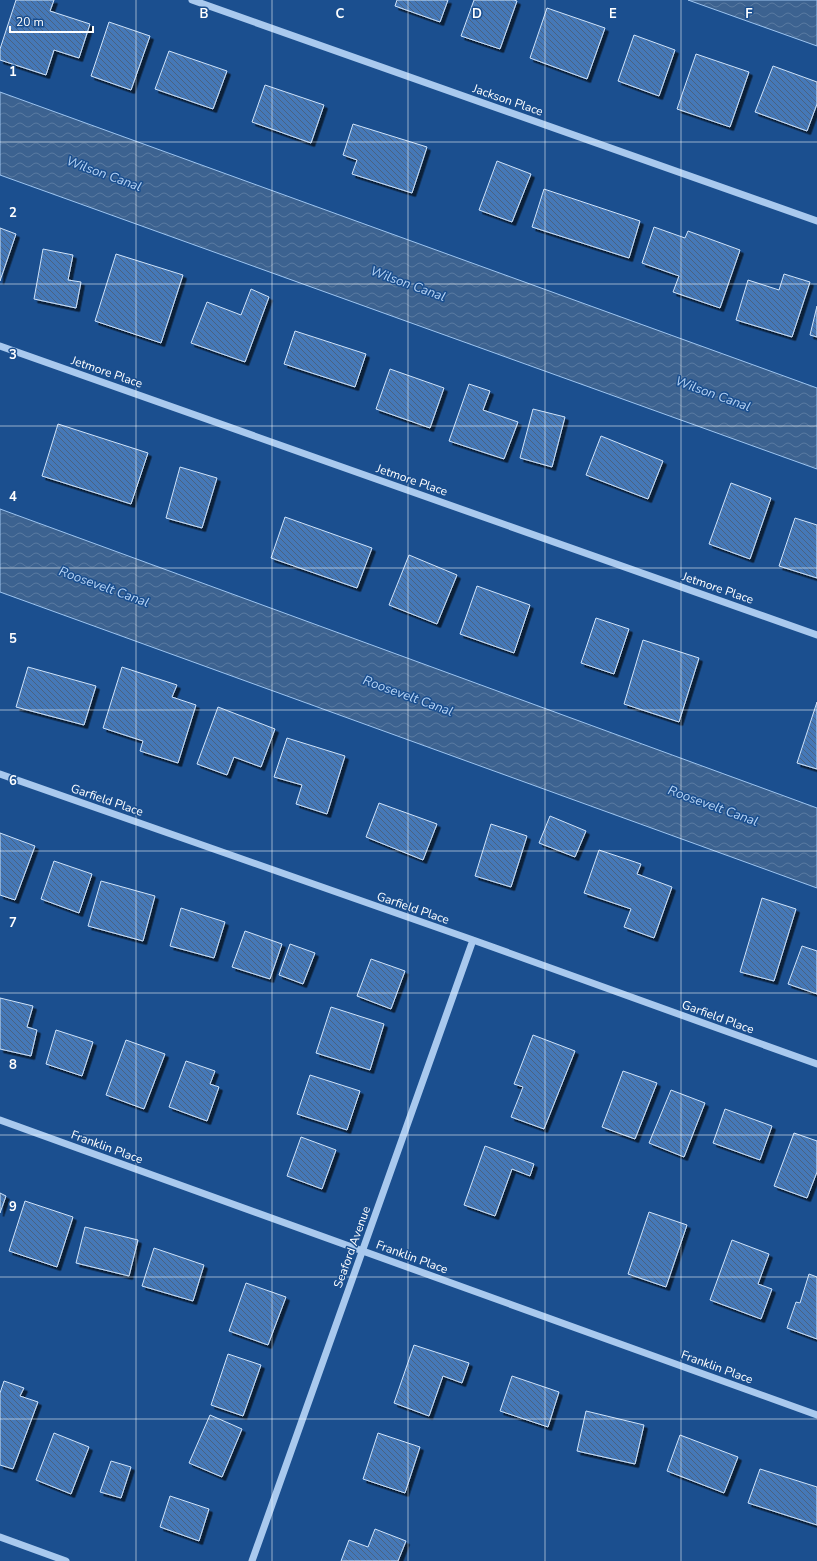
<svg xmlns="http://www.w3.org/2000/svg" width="817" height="1561" viewBox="0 0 817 1561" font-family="'Nunito Sans',sans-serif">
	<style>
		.water { fill: url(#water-waves); stroke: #9cc4f0 }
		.building { fill: url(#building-back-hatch); stroke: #cfe3fa; filter: url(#shadow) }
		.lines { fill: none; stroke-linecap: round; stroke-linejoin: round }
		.minor { stroke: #a9c9ee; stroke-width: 7 }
		.grid { fill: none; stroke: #fff; stroke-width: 1; stroke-opacity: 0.55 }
		.labels { text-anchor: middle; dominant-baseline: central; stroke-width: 3; stroke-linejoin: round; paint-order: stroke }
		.street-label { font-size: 12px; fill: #fff; stroke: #1b4f8f }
		.water-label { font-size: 13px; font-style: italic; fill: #b5d3f5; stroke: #1b4f8f }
		.grid-label { font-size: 13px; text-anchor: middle; font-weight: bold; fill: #fff; stroke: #1b4f8f; stroke-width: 3; stroke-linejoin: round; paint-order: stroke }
	</style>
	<defs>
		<pattern id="water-waves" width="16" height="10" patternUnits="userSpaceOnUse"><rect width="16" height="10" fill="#3c6290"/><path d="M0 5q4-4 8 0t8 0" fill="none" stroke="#597aa1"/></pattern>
		<pattern id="building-back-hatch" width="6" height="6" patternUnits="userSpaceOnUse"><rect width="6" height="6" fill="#4478b7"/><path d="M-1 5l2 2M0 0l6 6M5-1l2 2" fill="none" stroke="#486282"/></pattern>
		<filter id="shadow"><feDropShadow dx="3.5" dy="3.5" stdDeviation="0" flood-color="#0009"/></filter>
	</defs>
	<rect width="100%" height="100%" fill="#1b4f8f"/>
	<path class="water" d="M688,0H817V46Z
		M0,92L817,388V469L0,175Z
		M0,509L817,808V888L0,592Z"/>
	<path class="building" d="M16,0H54L50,11L90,24L79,58L54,50L46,75L0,60V49Z
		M397,0H448L440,22L395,6Z
		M474,0H514L517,1L500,49L461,36Z
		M547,8L605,28L587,79L530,58Z
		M109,22L150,36L131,90L91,76Z
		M634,35L675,50L659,96L618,81Z
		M169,51L227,71L213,109L155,89Z
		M696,54L749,72L730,127L677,109Z
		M773,66L817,82V104L807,131L755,112Z
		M265,85L324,105L311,143L252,122Z
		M353,124L427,147L412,193L352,174L357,160L343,155Z
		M497,161L531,174L512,222L479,210Z
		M544,189L640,221L629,258L532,227Z
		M654,227L685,238L688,231L740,250L720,308L673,292L679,276L642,263Z
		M0,228L16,234L0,281Z
		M43,249L73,255L68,280L81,282L76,308L34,299Z
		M116,254L183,275L161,343L95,321Z
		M784,274L810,282L792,337L736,320L748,280L779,290Z
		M251,289L269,297L245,362L191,343L207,302L241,315Z
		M817,306V337L810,335Z
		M295,331L366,354L355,387L284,364Z
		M390,369L444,388L430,428L376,409Z
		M469,384L490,391L483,410L518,422L504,459L449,441Z
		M533,409L565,417L552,467L520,458Z
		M58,424L148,453L131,504L42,476Z
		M601,436L663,461L648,499L586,475Z
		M180,467L217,478L202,528L166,518Z
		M731,483L771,498L750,559L709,544Z
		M285,517L372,548L357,588L271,558Z
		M795,518L817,525V578L779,566Z
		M409,555L457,575L437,624L389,605Z
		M477,586L530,605L514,653L460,634Z
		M596,618L629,629L614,674L581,663Z
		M643,640L699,658L679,722L624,704Z
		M28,667L96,686L84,725L16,707Z
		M122,667L177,685L172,697L196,705L178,763L140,751L143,741L103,728Z
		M817,702V769L797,763Z
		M218,707L275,729L261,767L234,757L227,775L197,764Z
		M287,738L345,756L327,814L296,804L302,785L274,777Z
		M379,803L437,824L423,860L366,837Z
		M550,816L586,831L575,857L539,843Z
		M491,824L527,836L511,887L475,876Z
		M0,833L35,846L15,900L0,895Z
		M599,850L641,864L637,874L672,887L654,938L624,927L631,909L584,893Z
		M54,861L92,874L79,913L41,899Z
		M101,881L155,896L143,941L88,926Z
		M762,898L796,909L774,981L740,972Z
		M181,908L225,922L214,958L170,946Z
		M245,931L282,944L270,979L232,967Z
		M290,944L315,953L303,984L279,975Z
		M802,946L817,951V994L788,984Z
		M371,959L405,971L391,1009L357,996Z
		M0,998L33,1006L27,1027L37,1030L31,1056L0,1049Z
		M331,1007L384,1024L370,1070L316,1053Z
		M56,1030L93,1042L82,1076L46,1064Z
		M533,1035L575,1051L544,1129L511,1117L523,1087L514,1084Z
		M126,1040L165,1054L144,1109L106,1095Z
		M186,1061L215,1071L210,1084L219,1087L207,1121L169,1107Z
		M623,1071L657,1083L635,1139L602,1127Z
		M310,1075L360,1091L347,1130L297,1114Z
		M671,1090L705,1103L684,1157L649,1143Z
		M725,1109L772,1126L760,1160L713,1143Z
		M794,1133L817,1141V1172L807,1198L774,1186Z
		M301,1137L336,1150L322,1189L287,1176Z
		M485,1146L534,1164L530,1176L512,1169L495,1216L464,1205Z
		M0,1193L6,1196L0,1213Z
		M25,1201L73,1217L57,1267L9,1251Z
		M649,1212L687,1225L666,1287L628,1274Z
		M85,1227L138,1240L129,1276L76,1263Z
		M732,1240L769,1254L758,1284L772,1289L761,1319L710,1300Z
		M154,1248L204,1265L193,1301L142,1286Z
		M809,1274L817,1277V1339L787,1328L796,1302L800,1303Z
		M246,1283L286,1297L268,1345L229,1331Z
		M414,1345L469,1363L462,1383L443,1376L429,1416L394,1403Z
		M228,1354L261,1365L243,1416L211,1405Z
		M512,1376L559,1392L548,1427L500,1411Z
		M4,1381L24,1388L20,1396L38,1402L13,1469L0,1465V1393Z
		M586,1411L644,1425L635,1464L577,1451Z
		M210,1415L242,1429L222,1477L189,1463Z
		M54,1433L89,1447L71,1494L36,1480Z
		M378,1433L420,1447L405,1493L363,1479Z
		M680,1435L738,1457L724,1493L667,1471Z
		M111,1461L131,1467L121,1498L100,1492Z
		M760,1469L817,1487V1525L748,1503Z
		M170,1496L209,1509L199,1541L160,1527Z
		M375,1529L406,1541L398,1561H341L349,1540L368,1547Z"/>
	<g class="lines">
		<path class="minor" d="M192,0L817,221
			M0,346L817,635
			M0,774L473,940L817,1064
			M0,1120L817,1415
			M0,1537L66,1561
			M252,1561L473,940"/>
	</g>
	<path class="grid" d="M136,0V1561M272,0V1561M408,0V1561M545,0V1561M681,0V1561M0,142H817M0,284H817M0,426H817M0,568H817M0,710H817M0,851H817M0,993H817M0,1135H817M0,1277H817M0,1419H817"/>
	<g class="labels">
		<g class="street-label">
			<text transform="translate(508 100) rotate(19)">Jackson Place</text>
			<text transform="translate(107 372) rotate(19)">Jetmore Place</text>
			<text transform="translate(412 480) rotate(19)">Jetmore Place</text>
			<text transform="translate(718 588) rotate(19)">Jetmore Place</text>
			<text transform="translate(107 800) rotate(19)">Garfield Place</text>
			<text transform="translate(413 908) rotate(19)">Garfield Place</text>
			<text transform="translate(718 1017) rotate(20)">Garfield Place</text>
			<text transform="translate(107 1147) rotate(20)">Franklin Place</text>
			<text transform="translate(352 1247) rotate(-70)">Seaford Avenue</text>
			<text transform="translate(412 1257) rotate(20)">Franklin Place</text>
			<text transform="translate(717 1367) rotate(20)">Franklin Place</text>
		</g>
		<g class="water-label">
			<text transform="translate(104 174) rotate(20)">Wilson Canal</text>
			<text transform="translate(408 284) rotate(20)">Wilson Canal</text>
			<text transform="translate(713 394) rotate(20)">Wilson Canal</text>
			<text transform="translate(104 587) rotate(20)">Roosevelt Canal</text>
			<text transform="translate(408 696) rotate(20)">Roosevelt Canal</text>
			<text transform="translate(713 806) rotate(20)">Roosevelt Canal</text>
		</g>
	</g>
	<g class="grid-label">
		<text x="204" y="18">B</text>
		<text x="340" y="18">C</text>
		<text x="477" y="18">D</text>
		<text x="613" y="18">E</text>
		<text x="749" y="18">F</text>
		<text x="13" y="76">1</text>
		<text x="13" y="217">2</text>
		<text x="13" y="359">3</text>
		<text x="13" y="501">4</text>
		<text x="13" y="643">5</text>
		<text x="13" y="785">6</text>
		<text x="13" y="927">7</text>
		<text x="13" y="1069">8</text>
		<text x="13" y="1211">9</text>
	</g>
	<path d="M10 26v6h83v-6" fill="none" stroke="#ffffff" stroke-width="2"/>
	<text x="16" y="26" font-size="12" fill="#ffffff" stroke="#1b4f8f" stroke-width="3" paint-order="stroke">20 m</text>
</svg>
